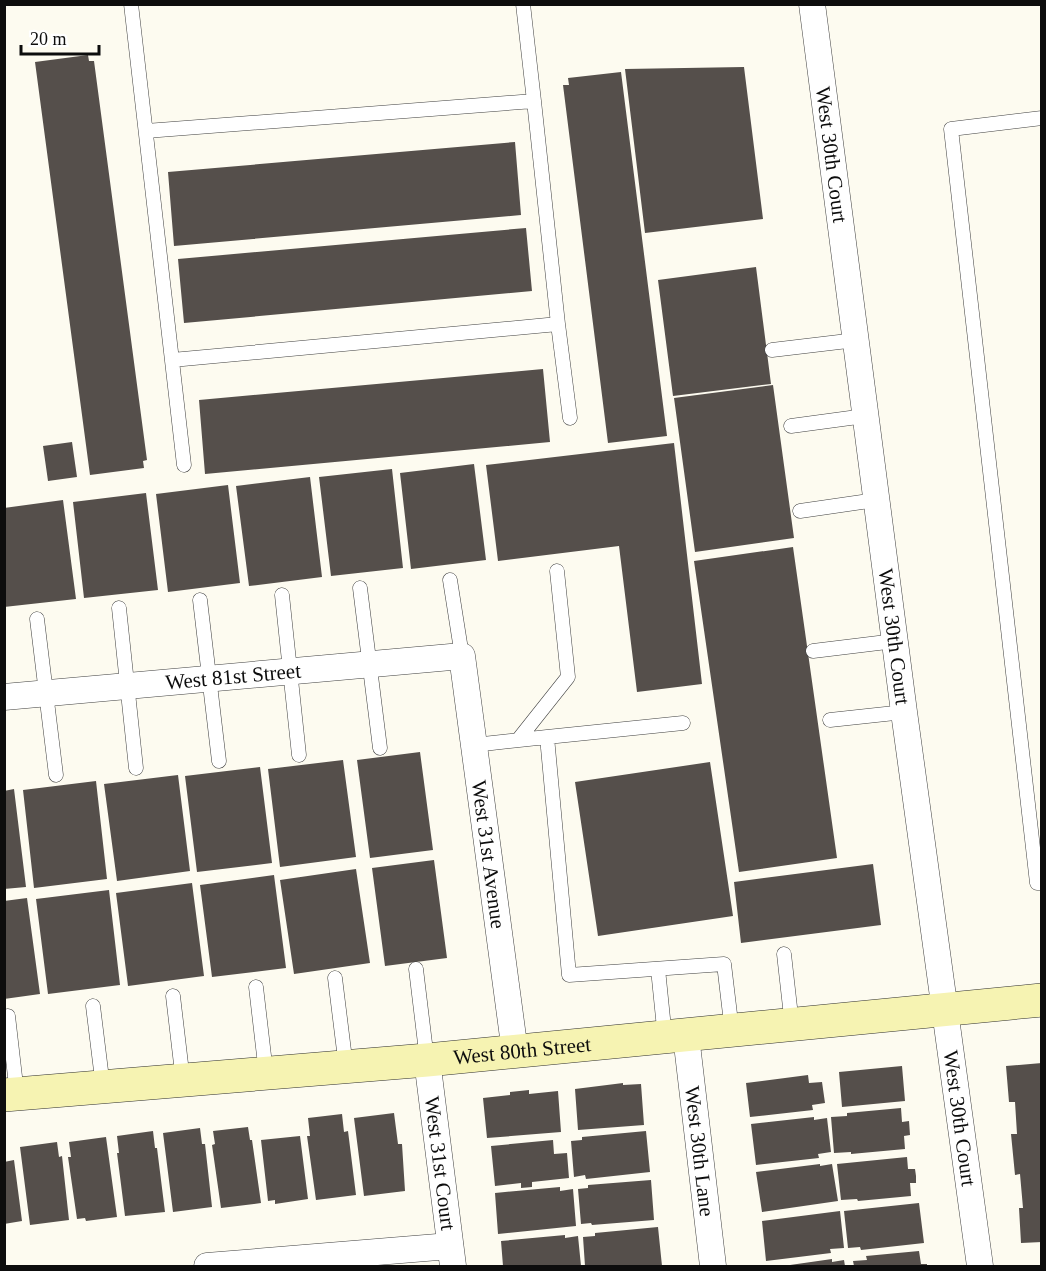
<svg xmlns="http://www.w3.org/2000/svg" width="1046" height="1271" viewBox="0 0 1046 1271" font-family="'Times New Roman',serif">
	<style>
		.building { fill: #554f4b }
		.lines { fill: none; stroke-linecap: round; stroke-linejoin: round }
		.lane-casing { stroke: #404040; stroke-width: 15 }
		.street-casing { stroke: #404040; stroke-width: 27 }
		.secondary-casing { stroke: #2f2f2f; stroke-width: 34 }
		.lane { stroke: #fff; stroke-width: 14 }
		.street { stroke: #fff; stroke-width: 26 }
		.secondary { stroke: #f6f3b2; stroke-width: 33 }
		.labels { text-anchor: middle; dominant-baseline: central; stroke-width: 6; stroke-linejoin: round; paint-order: stroke }
		.street-label { font-size: 21px; fill: #0d0d0d; stroke: #fff }
	</style>
	<rect width="100%" height="100%" fill="#fdfbf0"/>
	<path class="building" d="M88,55L89,61H94L147,460L143,461L144,468L90,475L35,62Z
		M744,67L763,219L645,233L625,69Z
		M621,72L667,436L608,443L563,85H569L568,78Z
		M515,142L521,215L174,246L168,172Z
		M526,228L532,291L184,323L178,259Z
		M756,267L771,384L673,396L658,280Z
		M543,369L550,442L205,474L199,400Z
		M773,385L794,538L695,552L674,398Z
		M72,442L77,477L48,481L43,446Z
		M674,443L702,684L637,692L619,546L498,561L486,465Z
		M474,464L486,560L411,569L400,473Z
		M392,469L403,568L331,576L319,477Z
		M310,477L322,577L249,586L236,486Z
		M228,485L240,583L168,592L156,494Z
		M146,493L158,590L84,598L73,502Z
		M63,500L76,599L4,607V508Z
		M793,547L837,858L739,872L694,561Z
		M420,752L433,850L370,858L357,760Z
		M343,760L356,857L280,867L268,769Z
		M710,762L733,916L598,936L575,782Z
		M260,767L272,863L197,872L185,776Z
		M178,775L190,871L117,881L104,784Z
		M96,781L107,879L34,888L23,790Z
		M14,789L26,887L4,889V791Z
		M434,860L447,958L385,966L372,868Z
		M873,864L881,925L741,943L734,882Z
		M356,869L370,963L294,974L280,880Z
		M274,875L286,968L212,977L200,885Z
		M192,883L204,976L128,986L116,893Z
		M109,890L120,985L48,994L36,899Z
		M27,898L40,994L4,999V901Z
		M1042,1063V1242L1021,1243L1019,1208H1023L1020,1174L1015,1175L1011,1134H1017L1015,1102H1009L1006,1066Z
		M902,1066L905,1101L842,1107L839,1072Z
		M808,1075L809,1083L822,1082L825,1103L812,1105L813,1110L750,1117L746,1083Z
		M623,1083V1085L641,1084L644,1125L578,1130L575,1089Z
		M529,1090V1094L558,1091L561,1132L487,1138L483,1098L510,1095V1092Z
		M901,1108L902,1122L909,1121L910,1135L904,1136L905,1149L851,1154V1152L834,1153L831,1117L847,1116V1113Z
		M394,1113L398,1144H402L405,1191L364,1196L354,1118Z
		M342,1114L344,1132L348,1131L356,1195L316,1200L307,1136H310L308,1118Z
		M814,1117V1120L827,1118L831,1152L818,1154L819,1158L756,1165L751,1124Z
		M248,1127L250,1140H252L261,1203L221,1208L212,1145L215,1144L213,1131Z
		M200,1128L202,1144H205L212,1207L173,1212L163,1133Z
		M153,1131L155,1148H157L165,1212L125,1216L117,1153H119L117,1136Z
		M646,1131L650,1172L586,1179L585,1175L574,1177L571,1141L582,1140V1137Z
		M300,1136L308,1199L275,1204V1200L268,1201L261,1140Z
		M106,1137L117,1217L86,1221L85,1218L77,1219L68,1157H71L69,1142Z
		M553,1140L554,1154L567,1153L569,1178L532,1182V1187L521,1188V1183L495,1186L491,1146Z
		M57,1142L59,1157L62,1156L69,1220L30,1225L20,1147Z
		M907,1157L908,1169H915L916,1176V1183H910L911,1196L858,1201L857,1199L841,1200L837,1164Z
		M14,1160L22,1221L4,1224V1162Z
		M820,1164V1166L832,1164L838,1201L762,1212L756,1172Z
		M651,1180L654,1220L592,1225L591,1223L581,1224L578,1189L588,1188V1185Z
		M560,1187V1191L573,1189L576,1226L498,1234L495,1193Z
		M919,1203L924,1243L861,1250L860,1247L848,1248L844,1211Z
		M840,1211L844,1248L830,1249L831,1253L766,1261L762,1221Z
		M658,1227L662,1266H585L583,1237L595,1236V1233Z
		M565,1235V1238L578,1236L581,1266H503L501,1241Z
		M919,1251L921,1264H927V1266H854L853,1261L867,1260L866,1256Z
		M832,1259V1262L844,1260L845,1266H783Z"/>
	<g class="lines">
		<g class="lane-casing">
			<path id="lane" d="M131,4L184,465
				M523,4L534,101
				M1042,118L951,129L1037,883H1042
				M146,131L534,101L558,324L172,360
				M558,324L570,418
				M772,350L856,340
				M791,426L865,416
				M800,511L876,500
				M450,580L462,656
				M360,588L380,748
				M282,595L299,755
				M200,600L219,761
				M119,608L136,768
				M37,619L56,775
				M813,651L895,641
				M830,720L904,712
				M547,737L683,723
				M518,740L568,677L557,571
				M474,745L547,737L569,975L724,964L732,1031
				M784,954L792,1025
				M416,969L427,1060
				M658,969L665,1038
				M335,978L346,1067
				M256,987L266,1073
				M173,996L183,1081
				M93,1006L103,1087
				M8,1016L17,1094"/>
		</g>
		<g class="street-casing">
			<g id="street">
				<path id="s1" d="M812,4L904,712L980,1266"/>
				<path id="s2" d="M4,697L462,656L515,1052"/>
				<path id="s3" d="M686,1036L713,1266"/>
				<path id="s4" d="M427,1060L453,1266"/>
				<path d="M207,1266L450,1246"/>
			</g>
		</g>
		<g class="secondary-casing">
			<g id="secondary">
				<path id="s5" d="M4,1095L427,1060L1042,1000"/>
			</g>
		</g>
		<use href="#lane" class="lane"/>
		<use href="#street" class="street"/>
		<use href="#secondary" class="secondary"/>
	</g>
	<g class="labels">
		<g class="street-label">
			<text stroke="none"><textPath href="#s1" startOffset="152">West 30th Court</textPath></text>
			<text stroke="none"><textPath href="#s1" startOffset="638">West 30th Court</textPath></text>
			<text stroke="none"><textPath href="#s2" startOffset="230">West 81st Street</textPath></text>
			<text stroke="none"><textPath href="#s2" startOffset="660">West 31st Avenue</textPath></text>
			<text stroke="none"><textPath href="#s5" startOffset="520">West 80th Street</textPath></text>
			<text stroke="none"><textPath href="#s1" startOffset="1124">West 30th Court</textPath></text>
			<text stroke="none"><textPath href="#s3" startOffset="116">West 30th Lane</textPath></text>
			<text stroke="none"><textPath href="#s4" startOffset="104">West 31st Court</textPath></text>
		</g>
	</g>
	<rect width="1046" height="1271" fill="none" stroke="#0d0d0d" stroke-width="12"/>
	<path d="M21 45v9h78v-9" fill="none" stroke="#0d0d0d" stroke-width="3"/>
	<text x="30" y="45" font-size="18" fill="#0d0d0d" stroke="#ffffff" stroke-width="4.5" paint-order="stroke">20 m</text>
</svg>
